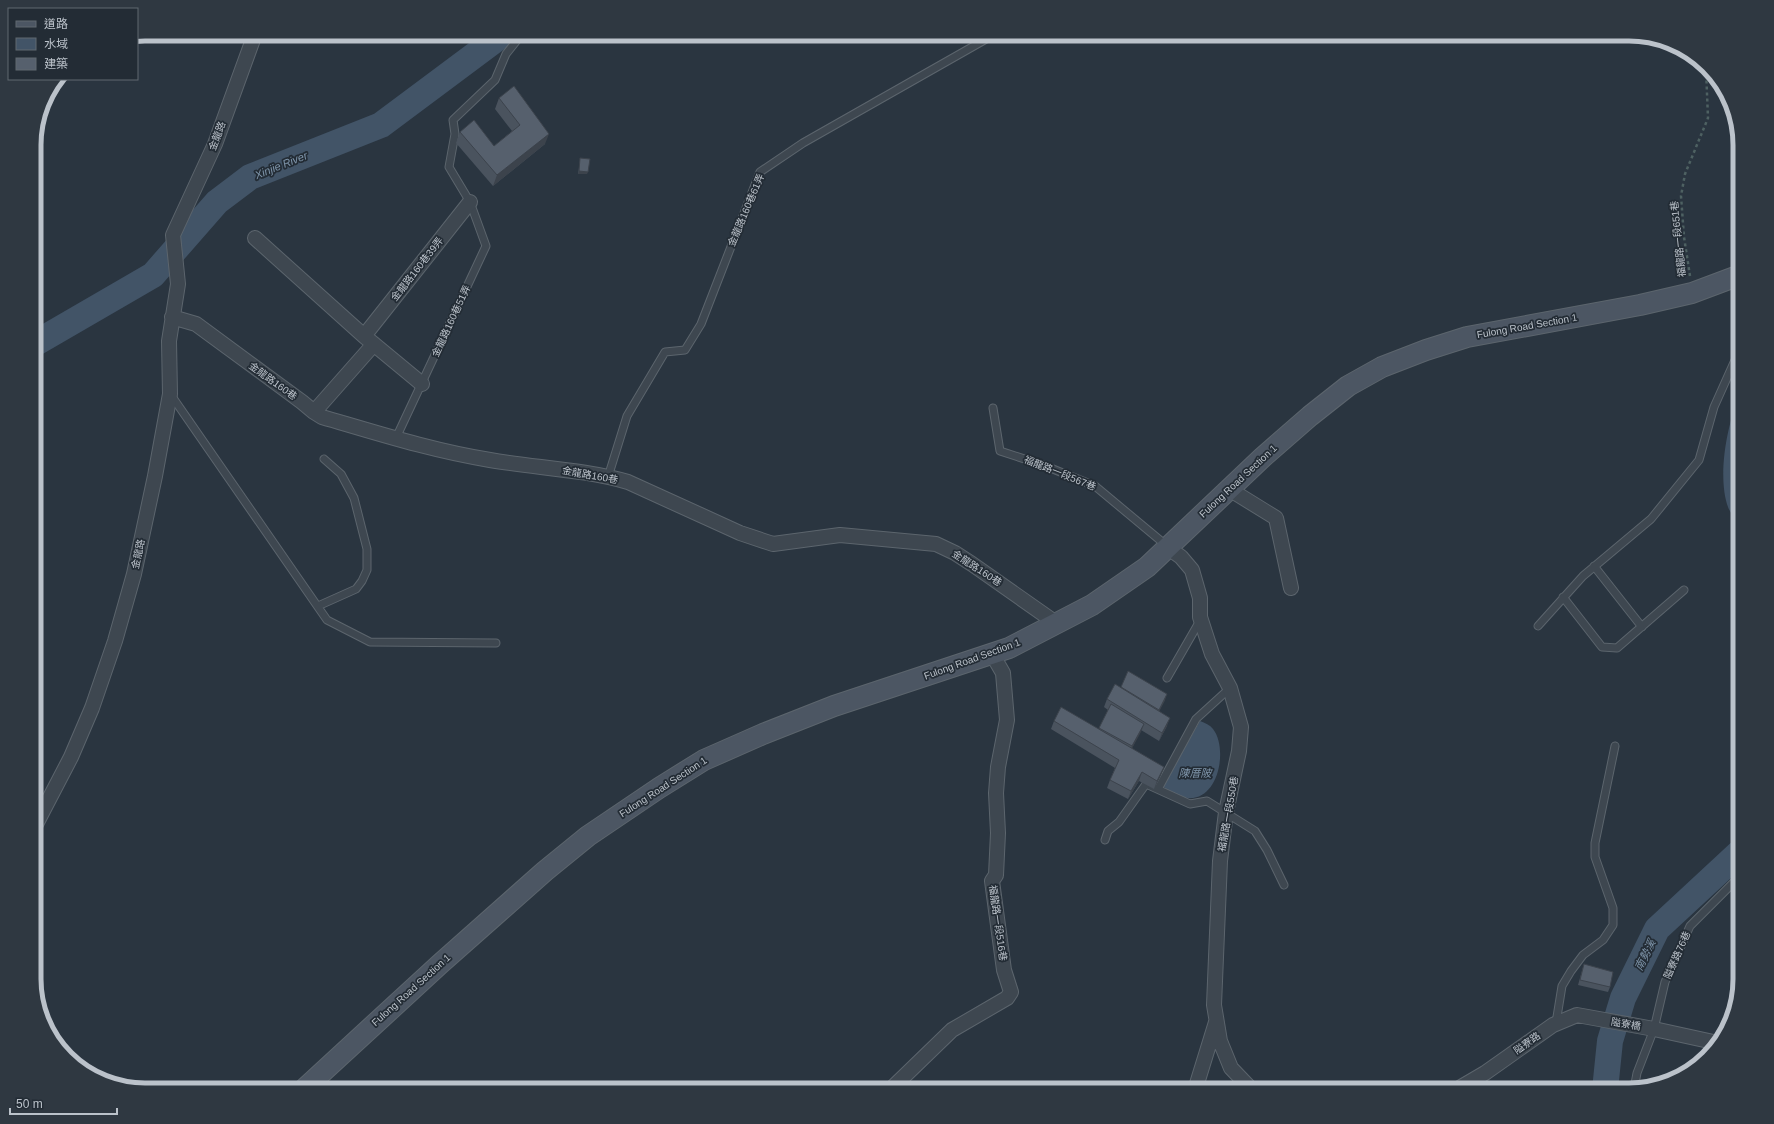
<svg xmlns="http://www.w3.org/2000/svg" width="1774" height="1124" viewBox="0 0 1774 1124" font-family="Arial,'Noto Sans TC',sans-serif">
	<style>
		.water { fill: #425467 }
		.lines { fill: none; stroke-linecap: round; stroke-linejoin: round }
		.river { stroke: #425467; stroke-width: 26 }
		.lane-casing { stroke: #5c656d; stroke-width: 9 }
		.street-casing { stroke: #5c656d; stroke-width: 16 }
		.secondary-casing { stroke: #5c656d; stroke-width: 22 }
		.path { stroke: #4e6162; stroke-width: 2.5; stroke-dasharray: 3 3; stroke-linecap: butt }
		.lane { stroke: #3e4750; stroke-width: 7 }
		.street { stroke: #3e4750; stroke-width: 14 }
		.secondary { stroke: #4c5663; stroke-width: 20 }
		.wall { fill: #4a535e }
		.shaded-wall { fill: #3c434c }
		.building { fill: #56606d; stroke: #3c434c }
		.labels { text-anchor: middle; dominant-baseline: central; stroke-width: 3.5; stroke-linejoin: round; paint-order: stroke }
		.street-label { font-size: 10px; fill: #bbc2ca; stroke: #232c35 }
		.water-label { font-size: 11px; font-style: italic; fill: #7f95aa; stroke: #232c35 }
		.rim { fill: none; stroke: #bbc2ca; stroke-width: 5 }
	</style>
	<rect width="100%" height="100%" fill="#2a3540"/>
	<path class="water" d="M1740,395V524C1736,519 1730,513 1728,507C1717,477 1727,423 1740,395Z
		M1200,721C1205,723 1210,725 1213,729C1229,749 1218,807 1182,797C1175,794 1168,792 1163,786Z"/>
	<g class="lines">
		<path class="river" d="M34,344L153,275L217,202L250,177L381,125L503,34
			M1605,1090L1610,1041L1623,998L1657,929L1740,852"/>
		<g class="lane-casing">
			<path id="lane" d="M171,395L327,620L370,642L496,643
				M993,408L1000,451L1043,465L1095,486L1167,546
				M396,438L486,246L470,202L449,167L455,134L453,120L495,80L506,54L522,34
				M608,477L627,416L665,352L685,350L701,324L760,172L803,143L995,34
				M1594,566L1642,627
				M1563,597L1602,647L1617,648L1684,590
				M318,606L356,589L362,581L367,570V549L354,498L341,474L324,459
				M1538,626L1583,576L1651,519L1699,460L1714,407L1740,349
				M1167,678L1201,619
				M1158,789L1196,719L1230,688
				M1105,840L1108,831L1119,822L1146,784L1190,804L1207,801L1255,831L1267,850L1284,885
				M1556,1023L1562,986L1571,971L1583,955L1603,940L1613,925V908L1595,857V843L1615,746
				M1634,1089L1637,1073L1654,1029L1665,982L1690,926L1740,876"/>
		</g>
		<g class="street-casing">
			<path id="street" d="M255,238L364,336L422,384
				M172,317L196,324L302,402L314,412L322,417C377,433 433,451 490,460C536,468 583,469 628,482L740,533L773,544L840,535L936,544L955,553L972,564L1056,623
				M364,336L470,202
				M314,412L374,344
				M1229,489L1276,518L1291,588
				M1167,547L1181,557L1192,570L1200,598V617L1212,654L1230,688L1241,727L1239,751L1226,812L1220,861L1214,1005L1220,1041L1231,1068L1252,1090
				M34,828L71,757L92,708L115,641L134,574L155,476L170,394L169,341L178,284L173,235L215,144L255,34
				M890,1090L952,1030L1007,998L1011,992L1004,970L992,881L996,875L998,833L996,793L998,767L1007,720L1003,673L992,654
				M1195,1090L1216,1022
				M1456,1090L1485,1073L1553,1025L1577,1015L1654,1029L1718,1043"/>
		</g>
		<g class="secondary-casing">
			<path id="secondary" d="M303,1090L440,964L545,871L588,836L659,788L704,760L763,734L834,706L1009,648L1092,605L1147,567L1263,457L1310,416L1348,386L1382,367L1426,350L1467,337L1640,305L1692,293L1740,275"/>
		</g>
		<path class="path" d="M1690,276L1684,237L1681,196L1685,174L1708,118L1706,69"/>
		<use href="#lane" class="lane"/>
		<use href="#street" class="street"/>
		<use href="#secondary" class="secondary"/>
	</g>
	<path class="wall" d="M499,98L545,144L493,186L456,143L460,132L494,146L512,131L495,109Z
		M580,158L587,174H578L580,161Z
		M1120,688L1165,700L1159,711L1167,726L1159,741L1141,730L1132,748L1161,775L1154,789L1139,781L1128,799L1107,788L1110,780L1115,768L1051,729L1054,721L1099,729L1108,710L1104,707L1107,699Z
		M1584,964L1610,987L1608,992L1578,985Z"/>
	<path class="shaded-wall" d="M549,134L545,144L493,186L497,175Z
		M579,171L588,172L587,174H578Z
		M1167,694L1165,700L1157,716L1159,710Z
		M1170,718L1167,726L1159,741L1162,733Z
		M1144,724L1141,732L1129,754L1132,746Z
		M1164,767L1161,775L1154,789L1157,781Z
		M1142,772L1139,781L1128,799L1131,791Z"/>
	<path class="building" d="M514,86L549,134L497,175L460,132L474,120L494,146L520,125L499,98Z
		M580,158L590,159L588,172L579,171Z
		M1128,671L1167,694L1159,710L1121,687Z
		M1115,684L1170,718L1162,733L1107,699Z
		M1111,704L1144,724L1132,746L1099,728Z
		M1061,707L1164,767L1157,781L1142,772L1131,791L1110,780L1119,760L1054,721Z
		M1584,964L1613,972L1610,987L1580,980Z"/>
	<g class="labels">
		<g class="street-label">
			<text transform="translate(217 136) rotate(-69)">金龍路</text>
			<text transform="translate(746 210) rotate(-67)">金龍路160巷61弄</text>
			<text transform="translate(1678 239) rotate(-96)">福龍路一段651巷</text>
			<text transform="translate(417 269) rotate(-52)">金龍路160巷39弄</text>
			<text transform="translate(451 321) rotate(-65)">金龍路160巷51弄</text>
			<text transform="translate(1527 326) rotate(-10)">Fulong Road Section 1</text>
			<text transform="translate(273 381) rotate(36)">金龍路160巷</text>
			<text transform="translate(1060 473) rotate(22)">福龍路一段567巷</text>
			<text transform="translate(590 475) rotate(10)">金龍路160巷</text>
			<text transform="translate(1238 481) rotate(-43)">Fulong Road Section 1</text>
			<text transform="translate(138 554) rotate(-78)">金龍路</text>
			<text transform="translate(977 568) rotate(33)">金龍路160巷</text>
			<text transform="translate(972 659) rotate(-20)">Fulong Road Section 1</text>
			<text transform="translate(663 787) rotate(-33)">Fulong Road Section 1</text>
			<text transform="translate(1228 814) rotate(-80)">福龍路一段550巷</text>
			<text transform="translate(998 923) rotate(82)">福龍路一段516巷</text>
			<text transform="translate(1677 955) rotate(-66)">隘寮路76巷</text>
			<text transform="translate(411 990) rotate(-42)">Fulong Road Section 1</text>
			<text transform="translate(1626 1024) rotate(10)">隘寮橋</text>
			<text transform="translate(1527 1043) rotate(-35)">隘寮路</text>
		</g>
		<g class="water-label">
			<text transform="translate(281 165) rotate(-22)">Xinjie River</text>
			<text x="1195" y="773">陳厝陂</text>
			<text transform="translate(1645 955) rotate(-64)">南勢溪</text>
		</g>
	</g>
	<path d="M0 0H1774V1124H0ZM145 41H1629A104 104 0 0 1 1733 145V979A104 104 0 0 1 1629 1083H145A104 104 0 0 1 41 979V145A104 104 0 0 1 145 41Z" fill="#2f3841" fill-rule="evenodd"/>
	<path class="rim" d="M145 41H1629A104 104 0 0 1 1733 145V979A104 104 0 0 1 1629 1083H145A104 104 0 0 1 41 979V145A104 104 0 0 1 145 41Z"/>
	<rect x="8" y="8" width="130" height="72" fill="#232c35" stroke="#606871"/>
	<rect x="16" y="21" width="20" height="6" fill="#4c5663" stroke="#606871"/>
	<text x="44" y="28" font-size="12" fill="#bbc2ca">道路</text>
	<rect x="16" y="38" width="20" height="12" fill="#425467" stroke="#606871"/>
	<text x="44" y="48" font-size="12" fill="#bbc2ca">水域</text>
	<rect x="16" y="58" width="20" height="12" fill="#56606d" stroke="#606871"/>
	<text x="44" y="68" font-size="12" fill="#bbc2ca">建築</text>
	<path d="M10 1108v6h107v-6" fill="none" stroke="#bbc2ca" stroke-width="2"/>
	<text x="16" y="1108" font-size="12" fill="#bbc2ca" stroke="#232c35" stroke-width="3" paint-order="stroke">50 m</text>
</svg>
